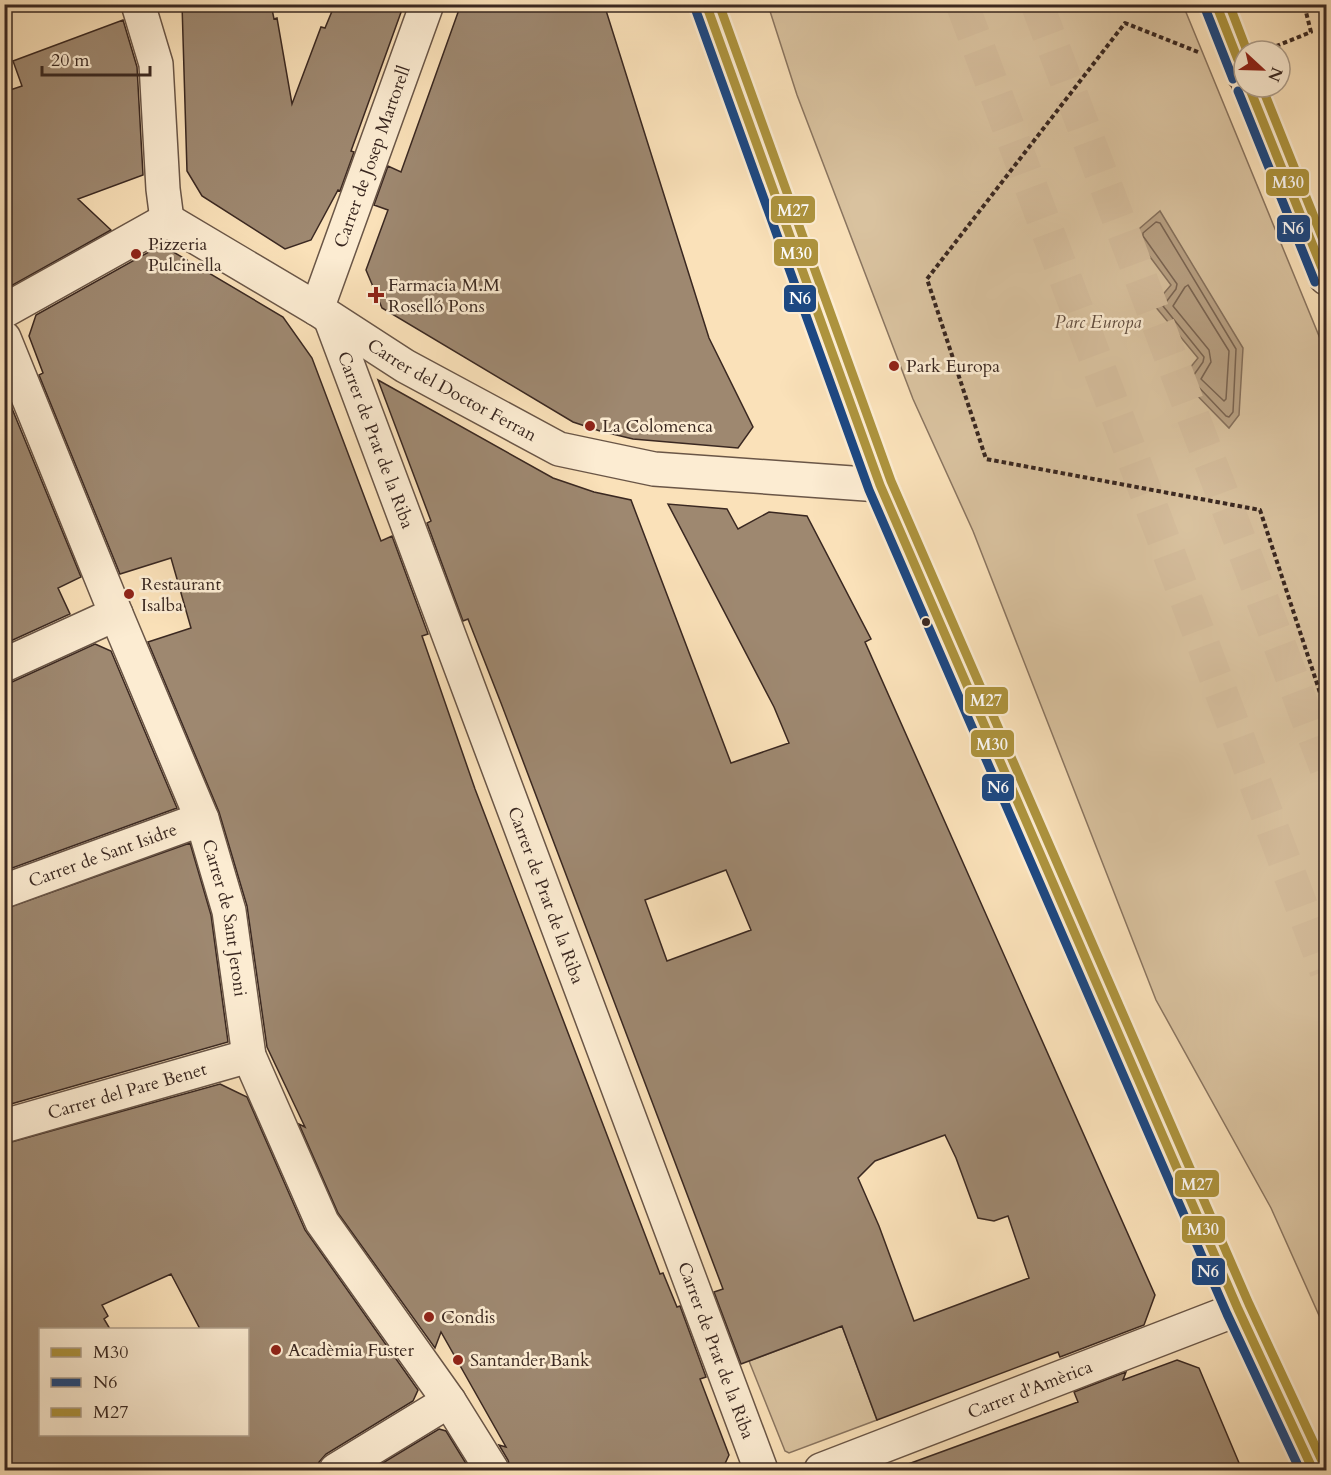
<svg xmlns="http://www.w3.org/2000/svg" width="1331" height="1475" viewBox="0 0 1331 1475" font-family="Cardo,serif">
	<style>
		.green { fill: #d9c29f; stroke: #8a7560; stroke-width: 1.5 }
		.water { fill: #b9a285; stroke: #86715d; stroke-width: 1.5 }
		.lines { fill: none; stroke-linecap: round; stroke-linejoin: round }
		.shore { stroke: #7a6553; stroke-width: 1.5 }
		.building { fill: #9e8870; stroke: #3a2821; stroke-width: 1.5; fill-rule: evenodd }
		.highway-tunnel { stroke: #d4bc9b; stroke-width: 33; stroke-dasharray: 33 16; stroke-linecap: butt }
		.minor-casing { stroke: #6a5647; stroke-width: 36 }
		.path { stroke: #3a2821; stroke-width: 4; stroke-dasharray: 4.5 3; stroke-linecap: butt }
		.minor { stroke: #fcecd2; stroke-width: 33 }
		.bus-1-casing { stroke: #fcecd2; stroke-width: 14 }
		.bus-2-casing { stroke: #fcecd2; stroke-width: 14 }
		.bus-3-casing { stroke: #fcecd2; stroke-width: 14 }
		.bus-1 { stroke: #ad933d; stroke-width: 9 }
		.bus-2 { stroke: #1c4883; stroke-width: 9 }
		.bus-3 { stroke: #ad933d; stroke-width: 9 }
		.poi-dot { fill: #8f2418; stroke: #fcecd2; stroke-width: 2 }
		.bus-dot { fill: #3a2821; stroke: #fcecd2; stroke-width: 2 }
		.labels { text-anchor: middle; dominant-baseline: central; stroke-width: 5; stroke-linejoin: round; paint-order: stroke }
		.street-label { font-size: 18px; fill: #3a2821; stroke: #fcecd2 }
		.poi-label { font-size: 18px; fill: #3a2821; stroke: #fcecd2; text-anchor: start }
		.park-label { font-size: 18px; font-style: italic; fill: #624e40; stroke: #fcecd2 }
		.line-badge { stroke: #fcecd2; stroke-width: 2 }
		.badge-label { font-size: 16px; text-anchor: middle; font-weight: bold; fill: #fff }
	</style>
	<rect width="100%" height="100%" fill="#fae1b9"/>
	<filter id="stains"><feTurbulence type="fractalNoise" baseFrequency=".00333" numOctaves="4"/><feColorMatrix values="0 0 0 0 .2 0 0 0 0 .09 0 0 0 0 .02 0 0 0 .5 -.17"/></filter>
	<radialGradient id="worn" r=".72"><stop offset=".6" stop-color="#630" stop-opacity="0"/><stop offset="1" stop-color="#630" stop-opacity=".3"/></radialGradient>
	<path class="green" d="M768,5H1183L1326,353V1331L1271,1208L1156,1000L973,531L913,399L797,95Z
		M842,1326L877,1420L789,1453L785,1451L749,1361Z"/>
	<path class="water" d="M1160,211L1243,348L1239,415L1229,428L1181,379L1198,358L1154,305L1171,285L1133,234Z"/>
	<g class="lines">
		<path class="shore" d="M1156,222L1160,223L1236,349L1233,412L1229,417L1226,416L1191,379L1203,362L1204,357L1163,306L1176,289L1177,284L1143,236V233Z
			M1188,285L1229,351L1226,399L1224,401L1201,379L1211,362L1209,350L1173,306L1185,287Z"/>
	</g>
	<path class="building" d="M182,4H271L274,19L277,18L292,104L321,27L325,28L335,4H404L351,151L354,152L340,191L338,190L311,240L285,249L202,196L187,171Z
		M461,4H604L709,338L753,427L738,448L633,439L600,431L573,422L382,308L366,270L388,210L374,205L388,166L401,172Z
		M123,20L137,67L143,175L78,199L111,230L11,286L4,284V92L22,86L13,61Z
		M156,248L170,250L283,317L312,358L381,541L392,536L428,634L422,636L475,789L660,1274L663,1273L677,1307L680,1306L706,1377L700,1379L729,1455L722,1470H511L508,1460L499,1445L506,1447L441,1332L435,1348L338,1213L299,1124L305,1127L267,1047L247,906L219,812L148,642L191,628L171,558L120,574L39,375L43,373L29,336L36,315Z
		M378,380L553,478L594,492L631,500L731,763L789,743L774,707L668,504L727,509L738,529L769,512L807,516L871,639L865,642L1155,1295L1144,1325L1060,1357L1058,1352L877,1420L842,1326L741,1364L714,1292L723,1289L501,703L468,619L463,621L427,523L431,521ZM726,870L751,930L667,961L645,900ZM945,1135L956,1158L978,1218L994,1221L1008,1216L1029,1278L914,1321L879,1226L858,1178L875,1161Z
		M4,389L81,577L58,588L70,614L4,644Z
		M95,644L111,651L177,808L4,871V683L12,682Z
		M190,843L211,915L228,1042L4,1106V909Z
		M220,1084L247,1097L305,1230L418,1390L413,1401L326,1454L319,1462L317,1470H4V1144ZM171,1274L200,1329H248V1434H40V1329H110L104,1319L108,1316L102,1305Z
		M1177,1360L1199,1368L1242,1470H901L900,1467L1078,1402L1074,1392L1126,1372L1123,1380Z
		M439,1429L446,1431L470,1470H371Z"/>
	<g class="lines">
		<path class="highway-tunnel" d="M962,4L1326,971
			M1037,4L1326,768"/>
		<g class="minor-casing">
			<g id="minor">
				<path d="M138,4L156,64L163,189L167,220"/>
				<path d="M706,4L880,485L1238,1309L1313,1470"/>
				<path d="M1216,4L1244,75"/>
				<path d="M1249,87L1326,278"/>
				<path id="s1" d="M167,220L317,309L405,366L559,449L654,469L880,485"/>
				<path id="s2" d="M317,309L427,4"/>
				<path d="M4,311L167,220"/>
				<path id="s3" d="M331,320L761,1470"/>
				<path id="s4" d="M4,338L116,614L202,819L229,911L249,1056L322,1222L449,1401L492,1470"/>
				<path d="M4,665L116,614"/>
				<path id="s5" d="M4,891L202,819"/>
				<path id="s6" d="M4,1126L249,1056"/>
				<path d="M336,1470L449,1401"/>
				<path id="s7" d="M821,1470L1238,1309"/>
			</g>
		</g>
		<path class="path" d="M1269,49L1311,32L1304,4
			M1198,52L1125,23L927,279L986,459L1260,510L1326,711"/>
		<use href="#minor" class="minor"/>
		<g class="bus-1-casing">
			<path id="bus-1" d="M706,4L880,485L1238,1309L1313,1470
				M1216,4L1244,75
				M1249,87L1326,278"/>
		</g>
		<g class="bus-2-casing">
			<path id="bus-2" d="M695,8L869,490L1227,1314L1300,1470
				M1205,8L1233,79
				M1238,91L1315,282"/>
		</g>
		<g class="bus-3-casing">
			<path id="bus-3" d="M719,4L891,481L1249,1304L1324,1465
				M1229,4L1247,51
				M1262,87L1326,247"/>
		</g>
		<use href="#bus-1" class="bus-1"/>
		<use href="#bus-2" class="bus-2"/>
		<use href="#bus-3" class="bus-3"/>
	</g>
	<g class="poi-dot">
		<circle cx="136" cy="254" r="6"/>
		<path d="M373 286h6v6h6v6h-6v6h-6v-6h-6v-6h6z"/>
		<circle cx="894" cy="366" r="6"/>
		<circle cx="590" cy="426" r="6"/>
		<circle cx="129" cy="594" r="6"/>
		<circle cx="429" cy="1317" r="6"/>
		<circle cx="276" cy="1350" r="6"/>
		<circle cx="458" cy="1360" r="6"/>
	</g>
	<circle class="bus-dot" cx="926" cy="622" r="5"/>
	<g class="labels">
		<g class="street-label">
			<text stroke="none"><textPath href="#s2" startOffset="162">Carrer de Josep Martorell</textPath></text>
			<text stroke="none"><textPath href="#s1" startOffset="332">Carrer del Doctor Ferran</textPath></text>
			<text stroke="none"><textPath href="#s3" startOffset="128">Carrer de Prat de la Riba</textPath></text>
			<text stroke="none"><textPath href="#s5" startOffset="105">Carrer de Sant Isidre</textPath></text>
			<text stroke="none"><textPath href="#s3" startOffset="614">Carrer de Prat de la Riba</textPath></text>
			<text stroke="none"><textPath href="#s4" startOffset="622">Carrer de Sant Jeroni</textPath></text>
			<text stroke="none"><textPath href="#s6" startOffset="128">Carrer del Pare Benet</textPath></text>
			<text stroke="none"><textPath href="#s3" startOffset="1100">Carrer de Prat de la Riba</textPath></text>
			<text stroke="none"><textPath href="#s7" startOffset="224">Carrer d'Amèrica</textPath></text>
		</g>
		<g class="poi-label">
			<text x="148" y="244">Pizzeria<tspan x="148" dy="21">Pulcinella</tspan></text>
			<text x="388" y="285">Farmacia M.M<tspan x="388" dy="21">Roselló Pons</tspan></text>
			<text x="906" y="366">Park Europa</text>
			<text x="602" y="426">La Colomenca</text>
			<text x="141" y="584">Restaurant<tspan x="141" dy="21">Isalba</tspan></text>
			<text x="441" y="1317">Condis</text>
			<text x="288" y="1350">Acadèmia Fuster</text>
			<text x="470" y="1360">Santander Bank</text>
		</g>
		<g class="park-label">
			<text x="1098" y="322">Parc Europa</text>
		</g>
	</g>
	<g class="line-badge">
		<rect x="1265" y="168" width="45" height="29" rx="6" fill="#ad933d"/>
		<rect x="770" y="195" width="46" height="29" rx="6" fill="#ad933d"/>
		<rect x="1276" y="214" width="35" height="29" rx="6" fill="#1c4883"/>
		<rect x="773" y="238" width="46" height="29" rx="6" fill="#ad933d"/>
		<rect x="783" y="284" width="34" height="29" rx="6" fill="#1c4883"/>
		<rect x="964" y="686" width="45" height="29" rx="6" fill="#ad933d"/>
		<rect x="970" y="729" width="45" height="29" rx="6" fill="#ad933d"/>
		<rect x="981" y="773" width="34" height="29" rx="6" fill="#1c4883"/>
		<rect x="1174" y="1169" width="46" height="29" rx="6" fill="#ad933d"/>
		<rect x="1181" y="1215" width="45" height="29" rx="6" fill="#ad933d"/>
		<rect x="1191" y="1257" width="35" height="29" rx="6" fill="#1c4883"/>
	</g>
	<g class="badge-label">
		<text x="1288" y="188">M30</text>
		<text x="793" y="216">M27</text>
		<text x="1293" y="234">N6</text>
		<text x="796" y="259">M30</text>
		<text x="800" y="304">N6</text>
		<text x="986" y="706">M27</text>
		<text x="992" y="750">M30</text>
		<text x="998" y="793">N6</text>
		<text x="1197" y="1190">M27</text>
		<text x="1203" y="1235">M30</text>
		<text x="1208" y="1277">N6</text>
	</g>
	<rect width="1331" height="1475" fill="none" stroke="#fae1b9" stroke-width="24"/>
	<rect x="6" y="6" width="1319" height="1463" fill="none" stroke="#3a2821" stroke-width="3"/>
	<rect x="12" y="12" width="1307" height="1451" fill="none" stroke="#3a2821" stroke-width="1.5"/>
	<rect x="39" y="1328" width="210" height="108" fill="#fcecd2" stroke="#ae9e8b" stroke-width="1.5"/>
	<rect x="51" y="1348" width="30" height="9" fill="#ad933d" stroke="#ae9e8b" stroke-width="1.5"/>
	<text x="93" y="1358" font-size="18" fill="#3a2821">M30</text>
	<rect x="51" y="1378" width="30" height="9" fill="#1c4883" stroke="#ae9e8b" stroke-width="1.5"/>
	<text x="93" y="1388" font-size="18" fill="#3a2821">N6</text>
	<rect x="51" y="1408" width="30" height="9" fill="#ad933d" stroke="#ae9e8b" stroke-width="1.5"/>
	<text x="93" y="1418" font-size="18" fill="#3a2821">M27</text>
	<g transform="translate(1262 69) rotate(112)"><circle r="28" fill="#fcecd2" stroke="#ae9e8b" stroke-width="1.5"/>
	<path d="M0-4.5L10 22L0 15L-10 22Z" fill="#8f2418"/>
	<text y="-9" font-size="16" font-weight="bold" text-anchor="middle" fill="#3a2821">N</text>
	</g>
	<path d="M42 66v9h108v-9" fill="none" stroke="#3a2821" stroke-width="3"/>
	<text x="51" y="66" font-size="18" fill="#3a2821" stroke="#fcecd2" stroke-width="4.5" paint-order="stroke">20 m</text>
	<rect width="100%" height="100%" filter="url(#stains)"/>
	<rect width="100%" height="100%" fill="url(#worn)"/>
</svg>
